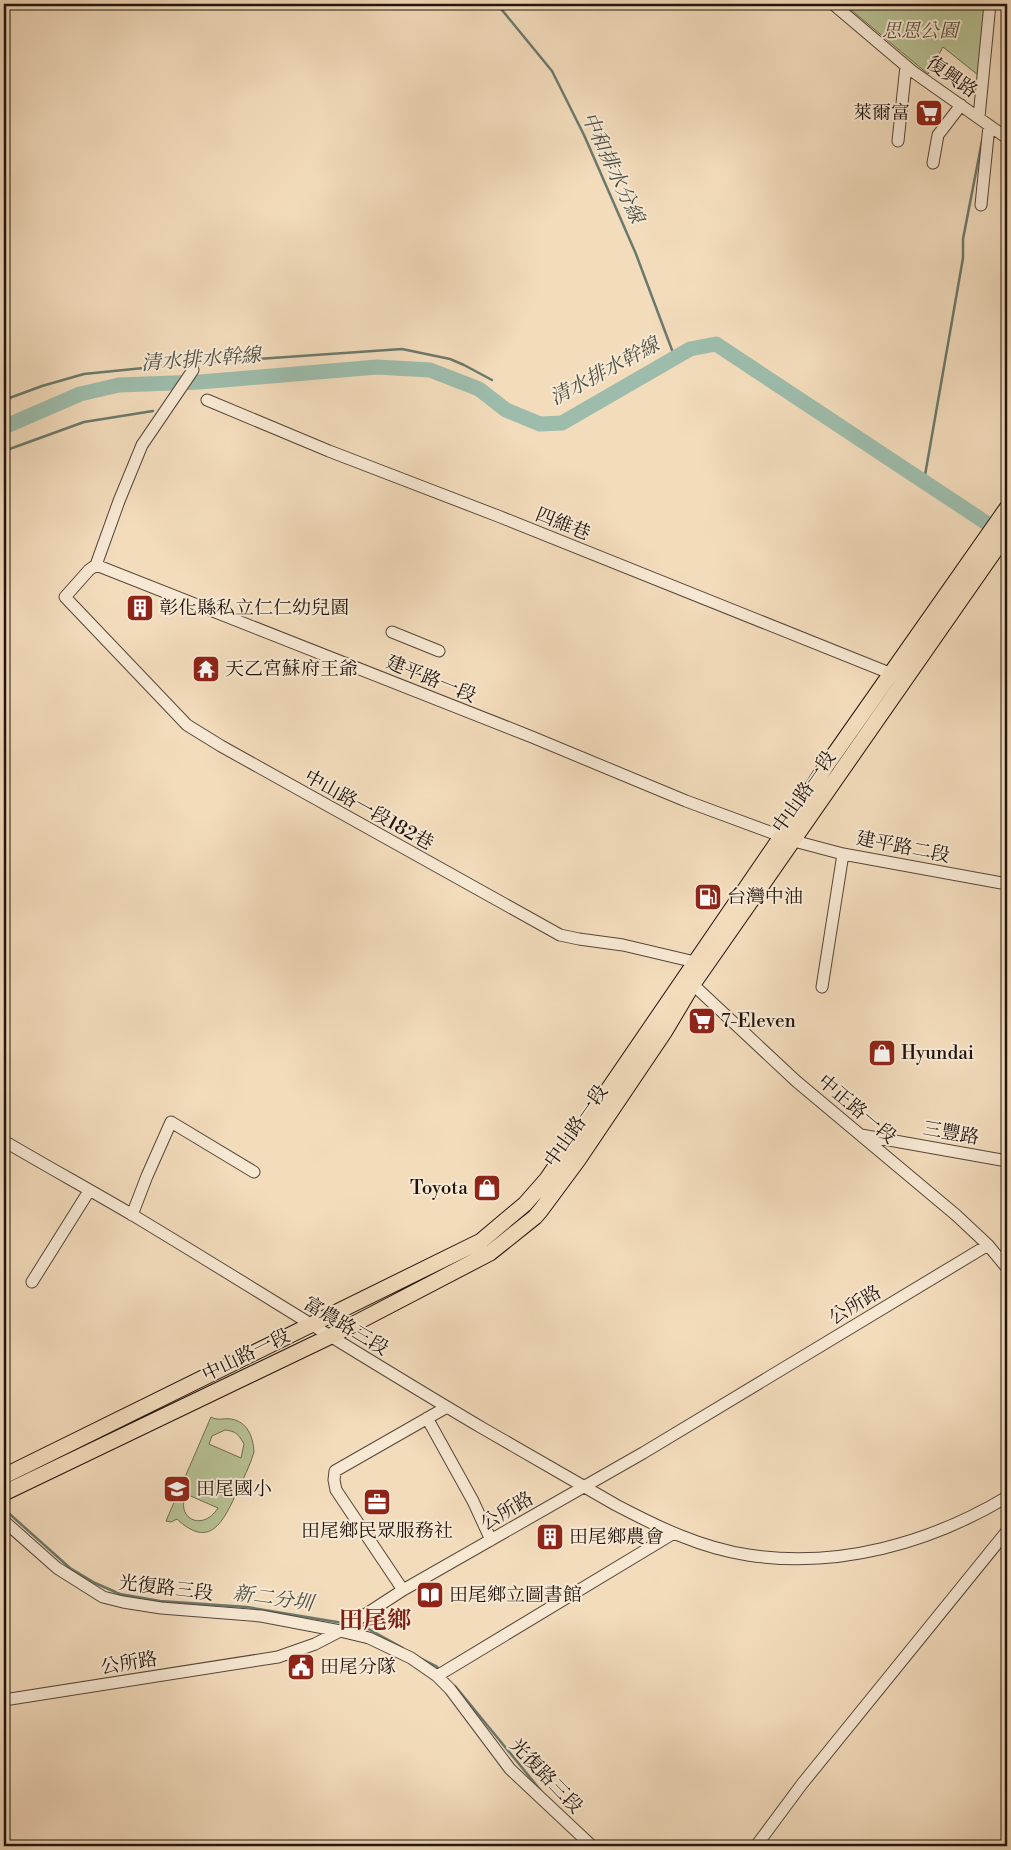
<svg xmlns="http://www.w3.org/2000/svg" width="1011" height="1850" viewBox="0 0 1011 1850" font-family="'Libre Bodoni','Noto Serif TC',serif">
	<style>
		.green { fill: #b7c194; stroke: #6c6a50; fill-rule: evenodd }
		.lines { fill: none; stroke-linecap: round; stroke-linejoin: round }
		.stream { stroke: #6b796c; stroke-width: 2.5 }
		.river { stroke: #9dbcab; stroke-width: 15 }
		.minor-casing { stroke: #564639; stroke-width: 13 }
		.major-casing { stroke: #21140d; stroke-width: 17 }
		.minor { stroke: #f7e8d3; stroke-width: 11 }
		.major { stroke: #f3dcbc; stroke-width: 15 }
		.labels { text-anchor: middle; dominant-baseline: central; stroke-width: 4; stroke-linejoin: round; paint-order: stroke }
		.park-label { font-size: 19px; font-style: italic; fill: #56513c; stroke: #f7e8d3 }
		.street-label { font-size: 19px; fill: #21140d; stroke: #f7e8d3 }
		.poi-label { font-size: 19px; fill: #21140d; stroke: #f7e8d3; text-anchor: start }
		.water-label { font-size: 20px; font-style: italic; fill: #4c4f44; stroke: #f7e8d3 }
		.district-label { font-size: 24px; font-weight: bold; fill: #7a1f14; stroke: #f7e8d3 }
	</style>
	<rect width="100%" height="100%" fill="#f3dcbc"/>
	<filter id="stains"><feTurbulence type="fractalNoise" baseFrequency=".004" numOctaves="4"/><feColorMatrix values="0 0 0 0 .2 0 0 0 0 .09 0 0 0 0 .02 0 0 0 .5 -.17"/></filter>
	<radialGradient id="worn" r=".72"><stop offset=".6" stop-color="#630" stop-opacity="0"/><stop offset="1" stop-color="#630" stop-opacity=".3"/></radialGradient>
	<path class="green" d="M844,4H988L978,75L943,47L928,74Z
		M211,1417C218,1421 223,1418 231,1419C248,1422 253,1437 254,1452C250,1466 243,1479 237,1492C223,1522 210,1550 177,1519L171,1522L166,1521ZM225,1430C236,1431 239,1435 244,1444L241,1458L209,1444L212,1436ZM186,1494L218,1508C203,1532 175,1519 186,1494Z"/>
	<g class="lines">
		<path class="stream" d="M497,4L552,71L584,135L636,254L675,358
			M4,400L42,386L84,374L183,364L402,349L450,359L464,365L492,380
			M4,451L84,422L153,411
			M924,481L963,258V239L982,141
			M4,1509L70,1568L95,1583L120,1594L160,1601L247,1607L343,1623
			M356,1625L363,1626L403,1648
			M418,1657L436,1666L441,1671
			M455,1686L542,1792"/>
		<path class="river" d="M4,427L80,394L119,385L200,382L377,367L430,370L479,389L506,410L540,424L562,423L690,349L716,344L1003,534"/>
		<g class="minor-casing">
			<path id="minor" d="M833,4L912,71L1007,138
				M979,117L990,4
				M898,141L906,66
				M933,163L938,135L961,105
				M981,205L989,126
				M207,400L329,451L498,516L897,676
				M96,565L119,501L142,445L193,370
				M392,632L439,651
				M702,966L695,962L623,945L579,939L560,935L221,746L187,725L65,597L89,570L96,565L532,737L686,801L794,841L843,854L1007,884
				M687,979L796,1081L956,1215L988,1245L1007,1268
				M822,987L843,854
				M861,1135L1007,1161
				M4,1141C48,1167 92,1191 136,1217C252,1287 367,1360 484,1429C528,1454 572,1480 616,1505C658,1527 701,1548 748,1555C838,1569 930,1543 1007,1497
				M132,1215L147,1176L171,1122L254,1172
				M32,1282L89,1191
				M427,1418L473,1501L491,1540
				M4,1521L57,1568L103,1597L123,1602L161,1608L261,1616L340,1631L369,1638L411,1658L437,1676L450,1689L510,1769L592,1846
				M403,1590L336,1490L334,1480L335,1471L447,1407
				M437,1676L674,1533
				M4,1700L278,1657L315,1644L340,1631L403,1590L643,1453L988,1245
				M756,1846L802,1784L1007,1531"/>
		</g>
		<g class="major-casing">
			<path id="major" d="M4,1476L481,1241L525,1204L547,1179L781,837L826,766L1007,508
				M4,1493L329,1337L490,1253L535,1217L541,1210L578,1160L665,1031L693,984L1007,533"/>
		</g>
		<use href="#minor" class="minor"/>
		<use href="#major" class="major"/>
	</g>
	<defs>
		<g id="supermarket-square" transform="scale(1.4375)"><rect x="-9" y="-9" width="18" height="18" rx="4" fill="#8f2418" stroke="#f7e8d3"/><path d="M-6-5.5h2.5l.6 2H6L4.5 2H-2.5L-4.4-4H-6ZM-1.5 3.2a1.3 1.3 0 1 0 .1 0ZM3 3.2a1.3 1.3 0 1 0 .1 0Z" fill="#fff"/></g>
		<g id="building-square" transform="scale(1.4375)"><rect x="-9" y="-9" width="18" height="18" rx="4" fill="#8f2418" stroke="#f7e8d3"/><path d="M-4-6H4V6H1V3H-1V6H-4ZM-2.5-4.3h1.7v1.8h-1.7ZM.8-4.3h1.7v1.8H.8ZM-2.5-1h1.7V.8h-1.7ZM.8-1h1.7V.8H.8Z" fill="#fff"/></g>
		<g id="temple-square" transform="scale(1.4375)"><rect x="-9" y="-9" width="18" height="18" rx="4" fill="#8f2418" stroke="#f7e8d3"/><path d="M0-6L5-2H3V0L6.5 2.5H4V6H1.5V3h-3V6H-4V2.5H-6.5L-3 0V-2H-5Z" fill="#fff"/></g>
		<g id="fuel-square" transform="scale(1.4375)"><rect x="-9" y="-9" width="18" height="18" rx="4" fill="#8f2418" stroke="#f7e8d3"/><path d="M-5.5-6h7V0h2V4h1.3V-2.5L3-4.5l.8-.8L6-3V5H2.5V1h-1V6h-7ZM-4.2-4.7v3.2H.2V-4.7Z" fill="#fff"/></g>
		<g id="shop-square" transform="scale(1.4375)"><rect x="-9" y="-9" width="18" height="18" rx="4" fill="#8f2418" stroke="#f7e8d3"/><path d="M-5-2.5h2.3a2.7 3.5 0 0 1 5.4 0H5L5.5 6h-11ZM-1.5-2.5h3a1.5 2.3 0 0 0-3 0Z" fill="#fff"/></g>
		<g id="school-square" transform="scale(1.4375)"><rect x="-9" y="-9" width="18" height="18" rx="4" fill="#8f2418" stroke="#f7e8d3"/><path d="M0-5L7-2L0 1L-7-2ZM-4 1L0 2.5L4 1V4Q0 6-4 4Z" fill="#fff"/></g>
		<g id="office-square" transform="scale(1.4375)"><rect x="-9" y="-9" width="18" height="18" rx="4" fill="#8f2418" stroke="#f7e8d3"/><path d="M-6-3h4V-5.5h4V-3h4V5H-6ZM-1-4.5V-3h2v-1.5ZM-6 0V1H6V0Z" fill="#fff"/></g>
		<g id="library-square" transform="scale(1.4375)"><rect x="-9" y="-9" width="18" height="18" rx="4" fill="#8f2418" stroke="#f7e8d3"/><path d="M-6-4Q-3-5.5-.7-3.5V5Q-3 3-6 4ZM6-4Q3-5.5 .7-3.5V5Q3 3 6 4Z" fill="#fff"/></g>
		<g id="civic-square" transform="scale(1.4375)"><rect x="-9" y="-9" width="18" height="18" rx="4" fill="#8f2418" stroke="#f7e8d3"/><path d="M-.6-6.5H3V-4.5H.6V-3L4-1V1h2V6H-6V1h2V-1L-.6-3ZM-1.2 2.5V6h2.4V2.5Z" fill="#fff"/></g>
	</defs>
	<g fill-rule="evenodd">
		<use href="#supermarket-square" x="929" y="113"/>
		<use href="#building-square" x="140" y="608"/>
		<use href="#temple-square" x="206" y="669"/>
		<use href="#fuel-square" x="708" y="897"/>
		<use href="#supermarket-square" x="702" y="1021"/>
		<use href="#shop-square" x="882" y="1053"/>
		<use href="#shop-square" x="487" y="1188"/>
		<use href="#school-square" x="177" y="1489"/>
		<use href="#office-square" x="377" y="1502"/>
		<use href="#building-square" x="550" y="1537"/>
		<use href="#library-square" x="430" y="1595"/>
		<use href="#civic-square" x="301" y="1667"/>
	</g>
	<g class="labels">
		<g class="park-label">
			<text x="920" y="31">思恩公園</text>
		</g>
		<g class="street-label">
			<text transform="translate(952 77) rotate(35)">復興路</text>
			<text transform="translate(563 524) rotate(22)">四維巷</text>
			<text transform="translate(431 679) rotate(22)">建平路一段</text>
			<text transform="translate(804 792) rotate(-55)">中山路一段</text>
			<text transform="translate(369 810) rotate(29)">中山路一段182巷</text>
			<text transform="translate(903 847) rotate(11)">建平路二段</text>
			<text transform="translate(857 1109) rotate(40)">中正路一段</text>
			<text transform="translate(576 1126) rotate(-55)">中山路一段</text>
			<text transform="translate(951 1133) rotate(10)">三豐路</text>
			<text transform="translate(855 1305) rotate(-31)">公所路</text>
			<text transform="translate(346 1326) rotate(31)">富農路三段</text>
			<text transform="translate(246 1355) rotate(-26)">中山路一段</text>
			<text transform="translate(507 1511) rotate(-30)">公所路</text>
			<text transform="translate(166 1588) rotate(7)">光復路三段</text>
			<text transform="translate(129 1663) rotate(-9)">公所路</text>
			<text transform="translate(546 1776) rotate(46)">光復路三段</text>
		</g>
		<g class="poi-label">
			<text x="910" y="113" text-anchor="end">萊爾富</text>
			<text x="159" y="608">彰化縣私立仁仁幼兒園</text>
			<text x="225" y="669">天乙宮蘇府王爺</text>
			<text x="727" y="897">台灣中油</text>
			<text x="721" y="1021">7-Eleven</text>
			<text x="901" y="1053">Hyundai</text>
			<text x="468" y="1188" text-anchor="end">Toyota</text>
			<text x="196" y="1489">田尾國小</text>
			<text x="377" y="1531" text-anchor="middle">田尾鄉民眾服務社</text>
			<text x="569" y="1537">田尾鄉農會</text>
			<text x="449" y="1595">田尾鄉立圖書館</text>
			<text x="320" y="1667">田尾分隊</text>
		</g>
		<g class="water-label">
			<text transform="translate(612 168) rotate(65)">中和排水分線</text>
			<text transform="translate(201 360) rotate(-4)">清水排水幹線</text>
			<text transform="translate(605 372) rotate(-28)">清水排水幹線</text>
			<text transform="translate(273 1599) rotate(8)">新二分圳</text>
		</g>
		<g class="district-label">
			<text x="375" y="1621">田尾鄉</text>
		</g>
	</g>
	<rect width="1011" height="1850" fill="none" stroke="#f3dcbc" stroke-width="20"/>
	<rect x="5" y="5" width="1001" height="1840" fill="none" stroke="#21140d" stroke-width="2.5"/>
	<rect x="10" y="10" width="991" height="1830" fill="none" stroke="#21140d"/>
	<rect width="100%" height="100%" filter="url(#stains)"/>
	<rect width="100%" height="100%" fill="url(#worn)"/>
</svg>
